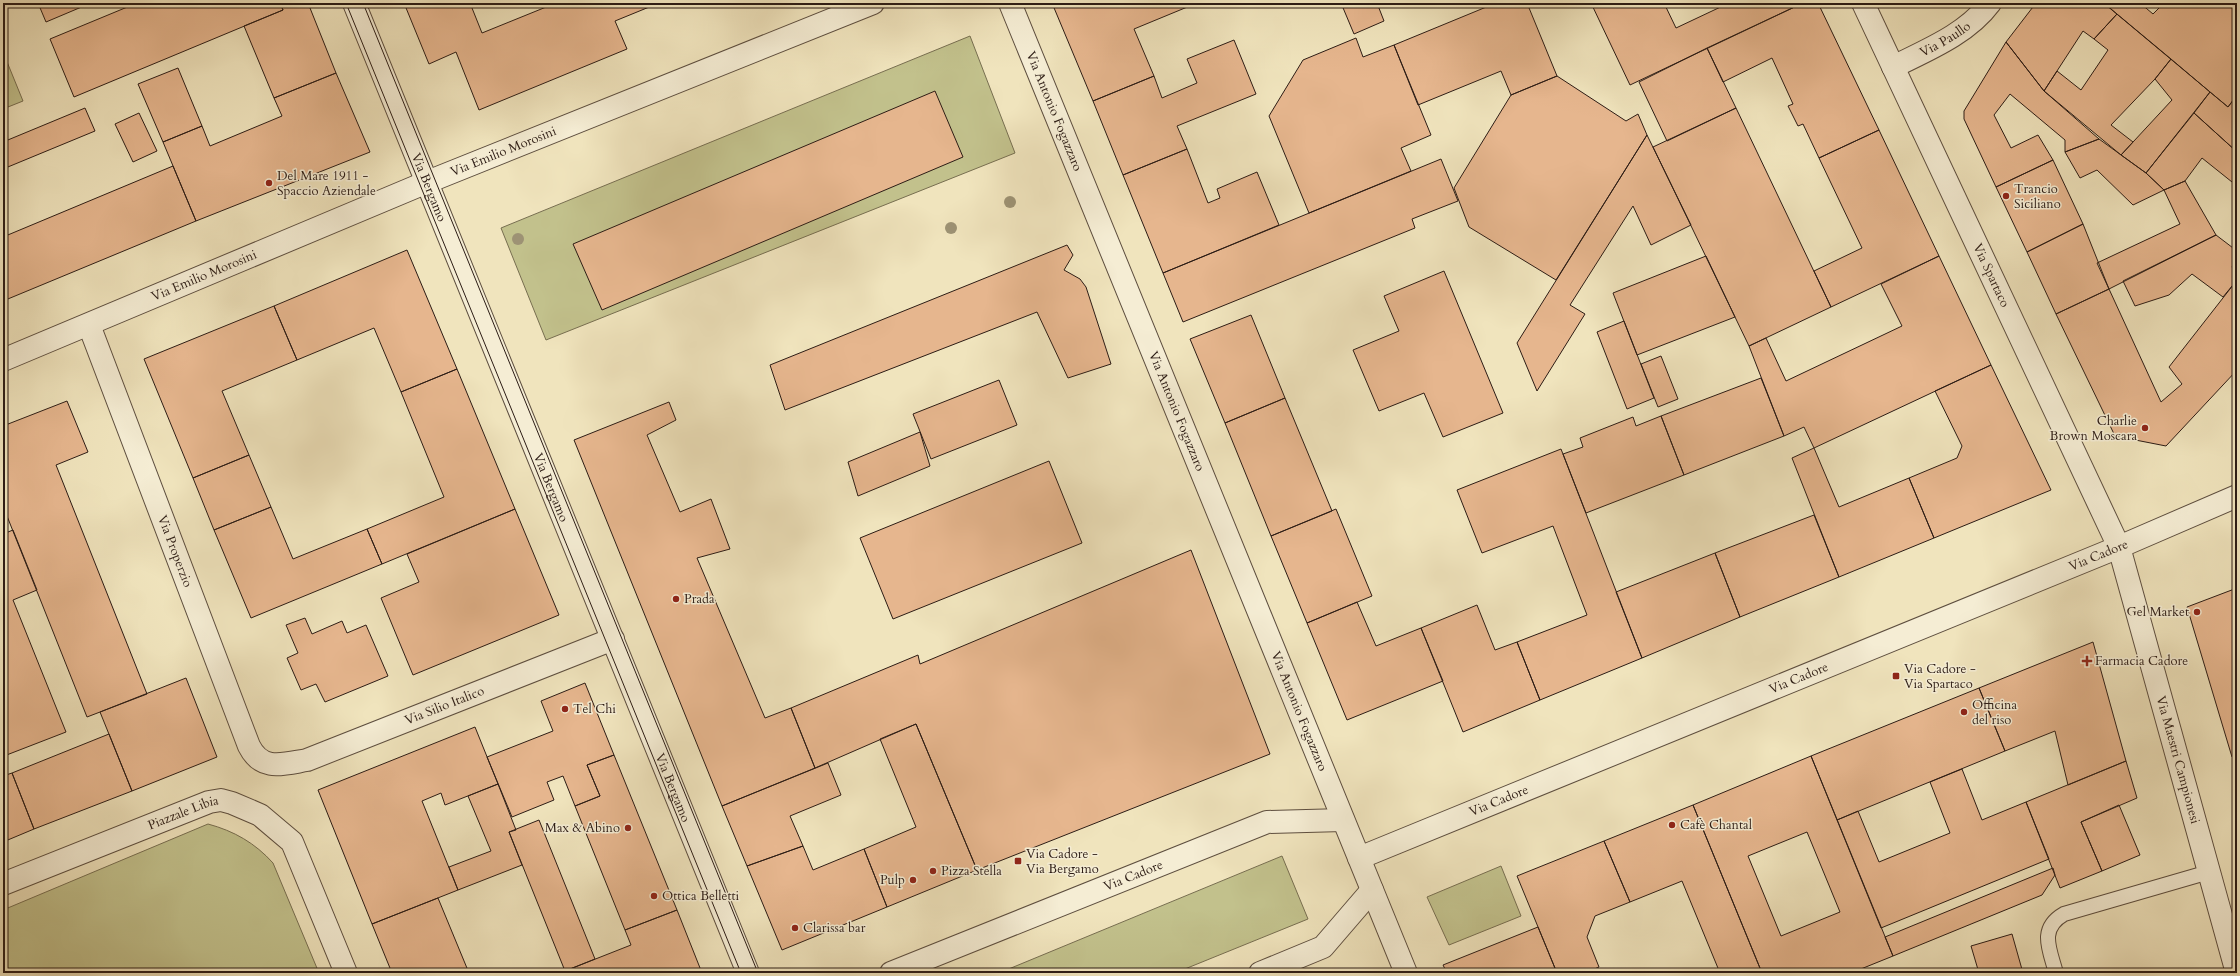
<svg xmlns="http://www.w3.org/2000/svg" width="2240" height="976" viewBox="0 0 2240 976" font-family="Cardo,serif">
	<style>
		.green { fill: #c2c18c; stroke: #776e50 }
		.building { fill: #e6b68e; stroke: #2c1c15; fill-rule: evenodd }
		.lines { fill: none; stroke-linecap: round; stroke-linejoin: round }
		.lane-casing { stroke: #5d4e3f; stroke-width: 16 }
		.street-casing { stroke: #5d4e3f; stroke-width: 24 }
		.lane { stroke: #f5edd4; stroke-width: 14 }
		.street { stroke: #f5edd4; stroke-width: 22 }
		.tram { stroke: #2c1c15; stroke-width: 1 }
		.tree { fill: #9d9274 }
		.poi-dot { fill: #8f2418; stroke: #f5edd4; stroke-width: 1.5 }
		.labels { text-anchor: middle; dominant-baseline: central; stroke-width: 3; stroke-linejoin: round; paint-order: stroke }
		.street-label { font-size: 13px; fill: #2c1c15; stroke: #f5edd4 }
		.poi-label { font-size: 13px; fill: #2c1c15; stroke: #f5edd4; text-anchor: start }
	</style>
	<rect width="100%" height="100%" fill="#f0e4bd"/>
	<filter id="stains"><feTurbulence type="fractalNoise" baseFrequency=".005" numOctaves="4"/><feColorMatrix values="0 0 0 0 .2 0 0 0 0 .09 0 0 0 0 .02 0 0 0 .5 -.17"/></filter>
	<radialGradient id="worn" r=".72"><stop offset=".6" stop-color="#630" stop-opacity="0"/><stop offset="1" stop-color="#630" stop-opacity=".3"/></radialGradient>
	<path class="green" d="M970,36L1015,153L546,340L501,228Z
		M3,52L23,101L3,109Z
		M208,824C234,831 255,843 273,863L319,973H3V910Z
		M1282,856L1308,919L1175,973H999Z
		M1501,866L1521,916L1449,945L1427,897Z"/>
	<path class="building" d="M38,3H91L46,22Z
		M137,3H280L283,10L74,97L50,39Z
		M280,3H308L336,73L274,98L244,26L283,10Z
		M404,3H470L482,33L556,3H659L615,21L627,49L479,110L456,52L429,64Z
		M1052,3H1197L1134,29L1154,76L1093,101Z
		M1341,3H1377L1384,21L1354,34Z
		M1496,3H1527L1557,76L1511,95L1501,71L1418,105L1394,45Z
		M1591,3H1664L1676,28L1729,3H1803L1630,85Z
		M1803,3H1818L1879,130L1819,158L1803,124L1798,126L1788,106L1793,104L1772,58L1723,82L1707,48Z
		M2036,3H2104L2117,14L2094,39L2083,31L2044,91L2006,42Z
		M2107,3H2140L2153,14L2164,3H2237V95L2228,107L2106,5Z
		M2117,14L2171,59L2155,79L2111,125L2133,142L2121,155L2044,91L2057,71L2081,90L2108,50L2094,39Z
		M1356,38L1363,57L1394,45L1431,135L1401,148L1411,171L1309,213L1269,116L1303,60Z
		M1234,40L1256,94L1177,126L1187,149L1123,175L1093,101L1154,76L1162,98L1197,83L1187,59Z
		M2006,42L2044,91L2099,139L2065,152V140L2010,94L1994,115L2011,148L2038,135L2053,160L1996,187L1964,119V111Z
		M1707,48L1736,108L1667,141L1639,82Z
		M2171,59L2210,92L2146,173L2121,155L2172,100L2155,79Z
		M178,68L202,126L163,142L138,84Z
		M336,73L370,152L196,221L163,142L202,126L210,146L282,116L274,98Z
		M1557,76L1626,121L1638,114L1647,135L1556,280L1469,227L1454,188L1511,95Z
		M935,91L963,157L602,310L573,244Z
		M2210,92L2228,107L2237,95V152L2194,113Z
		M85,108L95,131L3,169V142Z
		M1736,108L1831,307L1749,346L1653,147Z
		M139,113L157,151L133,162L115,124Z
		M2194,113L2237,152V186L2202,158L2185,181L2164,190L2146,173Z
		M1879,130L1939,256L1831,307L1814,271L1862,248L1819,158Z
		M1647,135L1691,225L1651,245L1633,206L1570,305L1585,314L1537,391L1517,343Z
		M2099,139L2146,173L2164,190L2133,205L2097,170L2080,178L2065,152Z
		M1187,149L1208,203L1220,198L1217,189L1257,172L1279,225L1163,273L1123,175Z
		M1441,159L1458,201L1412,219L1415,228L1183,322L1163,273Z
		M2053,160L2083,224L2027,252L1996,187Z
		M173,166L196,221L3,301V237Z
		M2185,181L2216,235L2109,289L2097,263L2180,224L2164,190Z
		M2083,224L2109,289L2056,314L2027,252Z
		M2216,235L2237,251V259L2232,267L2237,273V280L2223,297L2192,274L2169,295L2135,306L2123,281Z
		M1067,245L1073,255L1064,270L1080,279L1086,287L1111,364L1068,378L1037,312L785,410L770,365Z
		M407,250L457,369L401,392L374,328L297,360L274,306Z
		M1706,256L1735,317L1637,355L1613,293Z
		M1939,256L1991,365L1814,448L1804,427L1784,436L1749,346L1766,338L1786,381L1902,326L1881,284Z
		M1444,271L1503,413L1443,437L1424,393L1379,411L1353,350L1399,331L1384,296Z
		M2237,280V370L2166,446L2115,436L2056,314L2109,289L2161,402L2182,384L2169,367Z
		M274,306L297,360L222,391L249,455L193,478L144,359Z
		M1251,315L1285,398L1225,423L1190,339Z
		M1624,321L1654,398L1627,409L1597,332Z
		M1661,356L1678,399L1658,407L1641,364Z
		M1991,365L2051,490L1934,538L1909,478L1957,458L1962,446L1935,391Z
		M457,369L515,509L382,564L367,529L444,497L401,392Z
		M1761,378L1784,436L1684,475L1661,416Z
		M999,380L1017,425L931,459L913,414Z
		M1285,398L1332,511L1271,536L1225,423Z
		M67,401L88,452L56,465L147,694L87,717L3,506V426Z
		M669,402L676,420L647,435L680,512L711,499L730,549L697,558L765,718L791,708L815,768L722,806L574,440Z
		M1661,416L1684,475L1586,513L1563,454L1583,447L1580,438L1633,417L1636,426Z
		M920,432L930,466L858,496L848,462Z
		M1814,448L1839,507L1909,478L1934,538L1839,577L1792,458Z
		M1561,449L1642,658L1540,700L1517,642L1587,615L1553,526L1482,553L1457,490Z
		M249,455L271,507L214,530L193,478Z
		M1049,461L1082,543L893,619L860,538Z
		M271,507L293,559L367,529L382,564L251,618L214,530Z
		M515,509L559,615L413,675L381,598L419,582L407,554Z
		M1336,509L1372,596L1307,623L1271,536Z
		M1814,515L1839,577L1740,617L1715,553Z
		M13,530L37,590L13,600L66,732L4,756L3,534Z
		M1191,550L1270,754L977,870L916,724L815,768L791,708L918,655L920,664Z
		M1715,553L1740,617L1642,658L1616,592Z
		M2237,588V755L2232,757L2187,607Z
		M1357,602L1376,646L1421,628L1443,681L1347,720L1307,623Z
		M1477,605L1495,650L1517,642L1540,700L1463,732L1421,628Z
		M305,618L312,634L342,621L347,633L366,625L388,676L325,702L316,684L301,690L287,658L298,653L286,625Z
		M2093,642L2126,761L2068,785L2055,731L2005,751L1979,688Z
		M186,678L217,757L132,791L100,712Z
		M585,683L614,755L587,765L600,796L575,806L563,776L547,782L554,800L512,817L487,757L553,731L541,701Z
		M1979,688L2005,751L1837,820L1811,756Z
		M916,724L977,870L887,907L864,849L916,827L880,739Z
		M475,727L498,784L445,805L441,793L422,801L458,890L372,924L318,790Z
		M109,734L132,791L34,829L12,773Z
		M614,755L677,910L625,930L575,806L600,796L587,765Z
		M1811,756L1893,956L1851,973H1762L1693,805ZM1807,832L1840,912L1781,936L1748,856Z
		M2126,761L2137,798L2081,822L2102,871L2060,888L2026,802Z
		M828,763L841,795L790,816L803,846L747,866L722,806Z
		M1962,769L1982,820L2026,802L2049,859L1881,928L1837,820L1858,811L1879,862L1950,833L1930,782Z
		M12,773L34,829L3,842V776Z
		M498,784L516,830L509,832L522,865L458,890L449,867L491,851L468,796Z
		M1693,805L1762,973H1720L1682,881L1630,902L1604,841Z
		M2119,805L2140,855L2102,871L2081,822Z
		M539,820L595,959L565,971L509,832Z
		M1604,841L1630,902L1595,916L1587,937L1599,967L1585,973H1557L1517,876Z
		M803,846L813,870L864,849L887,907L782,950L747,866Z
		M2053,868L2055,875L2042,895L1893,956L1885,937Z
		M438,898L469,973H392L372,924Z
		M677,910L702,973H566L565,971L631,945L625,930Z
		M1538,927L1557,973H1447L1443,965Z
		M2012,934L2023,973H1979L1971,946Z"/>
	<g class="lines">
		<g class="lane-casing">
			<path id="lane" d="M2056,973C2050,950 2038,929 2064,914L2209,872"/>
		</g>
		<g class="street-casing">
			<g id="street">
				<path id="s1" d="M354,3L748,973"/>
				<path id="s2" d="M1010,3L1406,973"/>
				<path id="s3" d="M1863,3L2119,547L2237,973"/>
				<path id="s4" d="M1893,67C1927,50 1967,34 1990,3"/>
				<path id="s5" d="M89,325L249,746C262,772 283,764 307,760L613,639"/>
				<path id="s6" d="M3,360L420,185L873,3"/>
				<path id="s7" d="M1359,858L2119,547L2237,496"/>
				<path id="s8" d="M3,884L209,802L221,800L232,803L260,815L292,842L346,973"/>
				<path id="s9" d="M891,973L1267,822L1343,820"/>
				<path d="M1260,973L1323,947L1372,890"/>
			</g>
		</g>
		<use href="#lane" class="lane"/>
		<use href="#street" class="street"/>
		<path class="tram" d="M346,3L741,973
			M363,3L758,973"/>
	</g>
	<g class="tree">
		<circle cx="1010" cy="202" r="6"/>
		<circle cx="951" cy="228" r="6"/>
		<circle cx="518" cy="239" r="6"/>
	</g>
	<g class="poi-dot">
		<circle cx="269" cy="183" r="4"/>
		<circle cx="2006" cy="196" r="4"/>
		<circle cx="2145" cy="428" r="4"/>
		<circle cx="676" cy="599" r="4"/>
		<circle cx="2197" cy="612" r="4"/>
		<path d="M2085 655h4v4h4v4h-4v4h-4v-4h-4v-4h4z"/>
		<rect x="1892" y="672" width="8" height="8" rx="2"/>
		<circle cx="565" cy="709" r="4"/>
		<circle cx="1964" cy="712" r="4"/>
		<circle cx="1672" cy="825" r="4"/>
		<circle cx="628" cy="828" r="4"/>
		<rect x="1014" y="857" width="8" height="8" rx="2"/>
		<circle cx="933" cy="871" r="4"/>
		<circle cx="913" cy="880" r="4"/>
		<circle cx="654" cy="896" r="4"/>
		<circle cx="795" cy="928" r="4"/>
	</g>
	<g class="labels">
		<g class="street-label">
			<text stroke="none"><textPath href="#s4" startOffset="59">Via Paullo</textPath></text>
			<text stroke="none"><textPath href="#s2" startOffset="117">Via Antonio Fogazzaro</textPath></text>
			<text stroke="none"><textPath href="#s6" startOffset="542">Via Emilio Morosini</textPath></text>
			<text stroke="none"><textPath href="#s1" startOffset="199">Via Bergamo</textPath></text>
			<text stroke="none"><textPath href="#s3" startOffset="301">Via Spartaco</textPath></text>
			<text stroke="none"><textPath href="#s6" startOffset="218">Via Emilio Morosini</textPath></text>
			<text stroke="none"><textPath href="#s2" startOffset="441">Via Antonio Fogazzaro</textPath></text>
			<text stroke="none"><textPath href="#s1" startOffset="523">Via Bergamo</textPath></text>
			<text stroke="none"><textPath href="#s5" startOffset="242">Via Properzio</textPath></text>
			<text stroke="none"><textPath href="#s7" startOffset="799">Via Cadore</textPath></text>
			<text stroke="none"><textPath href="#s7" startOffset="475">Via Cadore</textPath></text>
			<text stroke="none"><textPath href="#s5" startOffset="664">Via Silio Italico</textPath></text>
			<text stroke="none"><textPath href="#s2" startOffset="765">Via Antonio Fogazzaro</textPath></text>
			<text stroke="none"><textPath href="#s3" startOffset="822">Via Maestri Campionesi</textPath></text>
			<text stroke="none"><textPath href="#s1" startOffset="847">Via Bergamo</textPath></text>
			<text stroke="none"><textPath href="#s7" startOffset="151">Via Cadore</textPath></text>
			<text stroke="none"><textPath href="#s8" startOffset="194">Piazzale Libia</textPath></text>
			<text stroke="none"><textPath href="#s9" startOffset="261">Via Cadore</textPath></text>
		</g>
		<g class="poi-label">
			<text x="277" y="176">Del Mare 1911 -<tspan x="277" dy="15">Spaccio Aziendale</tspan></text>
			<text x="2014" y="189">Trancio<tspan x="2014" dy="15">Siciliano</tspan></text>
			<text x="2137" y="421" text-anchor="end">Charlie<tspan x="2137" dy="15">Brown Moscara</tspan></text>
			<text x="684" y="599">Prada</text>
			<text x="2189" y="612" text-anchor="end">Gel Market</text>
			<text x="2095" y="661">Farmacia Cadore</text>
			<text x="1904" y="669">Via Cadore -<tspan x="1904" dy="15">Via Spartaco</tspan></text>
			<text x="1972" y="705">Officina<tspan x="1972" dy="15">del riso</tspan></text>
			<text x="573" y="709">Tel Chi</text>
			<text x="1680" y="825">Cafè Chantal</text>
			<text x="620" y="828" text-anchor="end">Max &amp; Abino</text>
			<text x="1026" y="854">Via Cadore -<tspan x="1026" dy="15">Via Bergamo</tspan></text>
			<text x="941" y="871">Pizza Stella</text>
			<text x="905" y="880" text-anchor="end">Pulp</text>
			<text x="662" y="896">Ottica Belletti</text>
			<text x="803" y="928">Clarissa bar</text>
		</g>
	</g>
	<rect width="2240" height="976" fill="none" stroke="#f0e4bd" stroke-width="16"/>
	<rect x="4" y="4" width="2232" height="968" fill="none" stroke="#2c1c15" stroke-width="2"/>
	<rect x="8" y="8" width="2224" height="960" fill="none" stroke="#2c1c15"/>
	<rect width="100%" height="100%" filter="url(#stains)"/>
	<rect width="100%" height="100%" fill="url(#worn)"/>
</svg>
